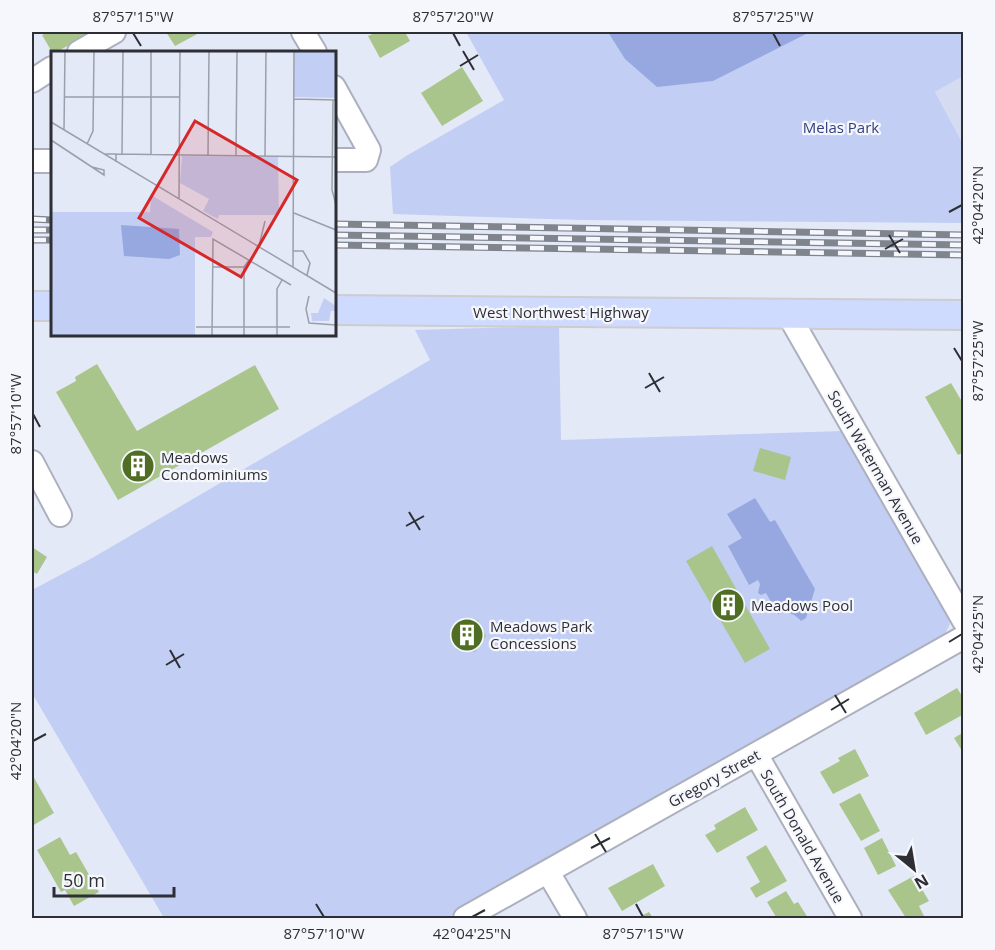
<svg xmlns="http://www.w3.org/2000/svg" width="995" height="950" viewBox="0 0 995 950" font-family="'Open Sans',sans-serif">
	<style>
		.built { fill: #d5dcf2 }
		.green { fill: #c2cef4 }
		.water { fill: #97a8e0 }
		.building { fill: #aac58c }
		.lines { fill: none; stroke-linecap: round; stroke-linejoin: round }
		.minor-casing { stroke: #acb0be; stroke-width: 26 }
		.major-casing { stroke: #cdcdce; stroke-width: 32 }
		.minor { stroke: #fff; stroke-width: 22 }
		.major { stroke: #cedafe; stroke-width: 28 }
		.rail-casing { stroke: #80848d; stroke-width: 7 }
		.rail { stroke: #f5f7fd; stroke-width: 4.5; stroke-dasharray: 14; stroke-linecap: butt }
		.ticks { fill: none; stroke: #2d2f34; stroke-width: 2 }
		.labels { text-anchor: middle; dominant-baseline: central; stroke-width: 4.5; stroke-linejoin: round; paint-order: stroke }
		.park-label { font-size: 15px; fill: #2f3e80; stroke: #f5f7fd }
		.street-label { font-size: 15px; fill: #2d2f34; stroke: #f5f7fd }
		.poi-label { font-size: 15px; fill: #2d2f34; stroke: #f5f7fd; text-anchor: start }
		.inset-road { fill: none; stroke: #9b9faa; stroke-width: 1.5 }
		.view { fill: #d62828; fill-opacity: 0.15; stroke: #d62828; stroke-width: 3 }
		.inset-edge { fill: none; stroke: #2d2f34; stroke-width: 3 }
		.neatline { fill: none; stroke: #2d2f34; stroke-width: 2 }
		.ticks-label { font-size: 15px; text-anchor: middle; fill: #2d2f34 }
	</style>
	<rect width="100%" height="100%" fill="#e4e9f8"/>
	<path class="built" d="M963,76V144L935,92Z"/>
	<path class="green" d="M466,32H963V76L935,92L963,144V223L582,220L393,214L390,167L406,156L504,100Z
		M559,326L561,440L843,431L948,616L950,624L943,638L447,918H164L32,693V590L94,557L430,360L415,330Z"/>
	<path class="water" d="M608,32H810L713,81L657,87L625,59Z
		M755,498L770,522L775,520L815,589L806,618L801,621C794,613 788,611 778,614L766,593L761,595L758,593L760,584L758,580L749,585L728,546L742,538L727,514Z"/>
	<path class="building" d="M48,32H94L56,52H52L42,35Z
		M166,32H201L175,46Z
		M377,32H405L410,41L380,58L368,36Z
		M462,67L483,101L442,126L421,93Z
		M97,364L137,431L255,365L279,409L118,500L56,392L76,381L75,377Z
		M951,383L964,405V452L958,455L925,397Z
		M760,448L791,457L785,480L753,471Z
		M712,546L770,649L745,663L686,561Z
		M32,547L47,557L37,574L32,571Z
		M460,619L478,620L486,636L475,652L457,650L449,634Z
		M957,688L964,699V714L926,735L914,713Z
		M964,732V754L954,738Z
		M855,749L869,776L833,794L820,772L840,761L838,758Z
		M32,774L54,813L32,826Z
		M860,793L880,831L861,841L839,804Z
		M745,807L758,830L717,853L705,835L716,829L714,825Z
		M60,837L70,855L76,852L99,892L74,906L65,890L61,892L37,850Z
		M882,838L896,866L878,875L864,848Z
		M766,845L787,881L756,898L750,888L760,882L746,857Z
		M653,864L665,886L622,911L608,888Z
		M914,876L929,901L919,906L924,916L920,918H906L888,890Z
		M786,891L794,904L798,902L808,918H772L776,917L767,902Z
		M649,912L653,918H637Z"/>
	<g class="lines">
		<g class="minor-casing">
			<path id="minor" d="M303,32L315,52
				M79,52L114,32
				M32,81L52,68
				M334,87L369,150L366,160H334
				M32,161H52
				M788,314L964,621
				M32,462L60,515
				M756,754L850,918
				M548,872L575,918
				M465,918L964,637"/>
		</g>
		<g class="major-casing">
			<path id="major" d="M32,306H52
				M334,310L964,315"/>
		</g>
		<use href="#minor" class="minor"/>
		<use href="#major" class="major"/>
		<g class="rail-casing">
			<path id="rail" d="M32,219L52,220
				M334,224L964,235
				M32,230H52
				M334,235L964,245
				M32,240H52
				M334,245L964,255"/>
		</g>
		<use href="#rail" class="rail"/>
	</g>
	<path class="ticks" d="M133,33L141,46M453,33L460,46M773,33L780,46M463,51L474,70M460,66L478,55M949,212L962,205M889,235L900,253M885,249L903,239M954,348L962,361M649,373L660,392M645,388L664,377M33,414L40,427M409,512L420,530M406,526L424,516M949,642L962,634M170,650L180,668M166,665L184,654M835,695L846,713M831,710L849,699M33,741L46,734M595,834L606,852M591,848L610,838M316,904L324,917M636,904L643,917M472,917L485,910"/>
	<defs>
		<g id="building-disc" transform="scale(1.725)"><circle r="9.5" fill="#506e23" stroke="#f5f7fd"/><path d="M-4-6H4V6H1V3H-1V6H-4ZM-2.5-4.3h1.7v1.8h-1.7ZM.8-4.3h1.7v1.8H.8ZM-2.5-1h1.7V.8h-1.7ZM.8-1h1.7V.8H.8Z" fill="#fff"/></g>
	</defs>
	<g fill-rule="evenodd">
		<use href="#building-disc" x="138" y="466"/>
		<use href="#building-disc" x="728" y="605"/>
		<use href="#building-disc" x="467" y="635"/>
	</g>
	<g class="labels">
		<g class="park-label">
			<text x="841" y="127">Melas Park</text>
		</g>
		<g class="street-label">
			<text x="561" y="312">West Northwest Highway</text>
			<text transform="translate(876 467) rotate(60)">South Waterman Avenue</text>
			<text transform="translate(714 778) rotate(-29)">Gregory Street</text>
			<text transform="translate(803 836) rotate(60)">South Donald Avenue</text>
		</g>
		<g class="poi-label">
			<text x="161" y="457">Meadows<tspan x="161" dy="17">Condominiums</tspan></text>
			<text x="751" y="605">Meadows Pool</text>
			<text x="490" y="626">Meadows Park<tspan x="490" dy="17">Concessions</tspan></text>
		</g>
	</g>
	<g transform="translate(51 51)">
		<rect width="285" height="285" fill="#e4e9f8"/>
		<path d="M243,0H285V47L243,46ZM131,105L227,106L228,164H168L167,168L152,160L158,148L129,132ZM100,144L162,181L160,186H144V285H0V161H99ZM273,247L285,255V260H280L278,270H261L260,262H267Z" fill="#c2cef4"/>
		<path d="M70,174L128,178L129,204L118,208L73,205Z" fill="#97a8e0"/>
		<path class="inset-road" d="M14,46H128M243,48L285,49M282,49L281,139L285,154M0,71L285,242M13,79L14,0M0,89L53,124V119L41,116M36,93L42,80L43,0M53,103H65V111M65,103L285,106M71,103L72,0M100,104V0M157,104L158,0M185,104L186,0M214,105L215,0M128,147L129,0M243,162L285,179M208,195L214,170M242,200H252L259,212L256,224M161,216H193M242,216L243,0M258,245L255,258L258,272L285,274M145,276H239M161,285L162,188L240,234M193,285V216L198,209M226,285V238L231,229"/>
		<path class="view" d="M144,70L246,129L190,226L88,167Z"/>
		<rect width="285" height="285" class="inset-edge"/>
	</g>
	<rect width="995" height="950" fill="none" stroke="#f5f7fd" stroke-width="66"/>
	<g transform="translate(914 869) rotate(150)" stroke="#f5f7fd" stroke-width="4.5" paint-order="stroke">
	<path d="M0-4.5L10 22L0 15L-10 22Z" fill="#2d2f34"/>
	<text y="-9" font-size="16" font-weight="bold" text-anchor="middle" fill="#2d2f34">N</text>
	</g>
	<path d="M54 887v9h120v-9" fill="none" stroke="#2d2f34" stroke-width="3"/>
	<text x="63" y="887" font-size="18" fill="#2d2f34" stroke="#f5f7fd" stroke-width="4.5" paint-order="stroke">50 m</text>
	<rect x="33" y="33" width="929" height="884" class="neatline"/>
	<g class="ticks-label">
		<text x="133" y="22">87°57'15"W</text>
		<text x="453" y="22">87°57'20"W</text>
		<text x="773" y="22">87°57'25"W</text>
		<text transform="translate(978 205) rotate(-90)" y="5">42°04'20"N</text>
		<text transform="translate(978 361) rotate(-90)" y="5">87°57'25"W</text>
		<text transform="translate(16 414) rotate(-90)" y="5">87°57'10"W</text>
		<text transform="translate(978 634) rotate(-90)" y="5">42°04'25"N</text>
		<text transform="translate(16 741) rotate(-90)" y="5">42°04'20"N</text>
		<text x="324" y="939">87°57'10"W</text>
		<text x="472" y="939">42°04'25"N</text>
		<text x="643" y="939">87°57'15"W</text>
	</g>
</svg>
